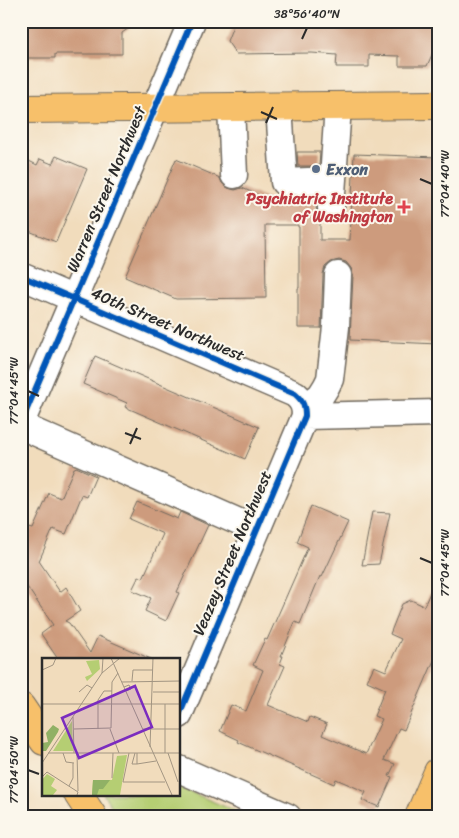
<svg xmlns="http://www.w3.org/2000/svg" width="459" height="838" viewBox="0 0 459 838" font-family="Sriracha,sans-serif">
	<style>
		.green { fill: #b5ce73; stroke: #707c4f }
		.building { fill: #cd9b7d }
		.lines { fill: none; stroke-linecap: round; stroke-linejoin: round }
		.minor-casing { stroke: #70695e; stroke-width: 29 }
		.major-casing { stroke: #70695e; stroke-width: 30 }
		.minor { stroke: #fff; stroke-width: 26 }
		.major { stroke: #f7c06b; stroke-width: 28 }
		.cycleway-casing { stroke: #fbf7ec; stroke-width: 9 }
		.cycleway { stroke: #0057b8; stroke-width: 6 }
		.ticks { fill: none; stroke: #2b2b2b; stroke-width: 2 }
		.service-dot { fill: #5c6f8a; stroke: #fbf7ec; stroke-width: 2 }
		.health-dot { fill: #e0444e; stroke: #fbf7ec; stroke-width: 2 }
		.labels { text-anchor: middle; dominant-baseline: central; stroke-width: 4; stroke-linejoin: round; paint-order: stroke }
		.service-label { font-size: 16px; font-weight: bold; fill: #4e5e75; stroke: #fbf7ec; text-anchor: start }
		.street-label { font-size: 16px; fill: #2b2b2b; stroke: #fbf7ec }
		.health-label { font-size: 16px; font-weight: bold; fill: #be3a42; stroke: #fbf7ec; text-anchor: end }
		.inset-road { fill: none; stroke: #a29582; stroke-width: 1 }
		.view { fill: #7b2cbf; fill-opacity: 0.15; stroke: #7b2cbf; stroke-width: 2.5 }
		.inset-edge { fill: none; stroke: #2b2b2b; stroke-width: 2.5 }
		.neatline { fill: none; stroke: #2b2b2b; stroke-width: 2 }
		.ticks-label { font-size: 12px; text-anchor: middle; fill: #2b2b2b }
	</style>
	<rect width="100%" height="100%" fill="#fbf7ec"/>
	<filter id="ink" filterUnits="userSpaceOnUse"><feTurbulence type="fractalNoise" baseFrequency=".02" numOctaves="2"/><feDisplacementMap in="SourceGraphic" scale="10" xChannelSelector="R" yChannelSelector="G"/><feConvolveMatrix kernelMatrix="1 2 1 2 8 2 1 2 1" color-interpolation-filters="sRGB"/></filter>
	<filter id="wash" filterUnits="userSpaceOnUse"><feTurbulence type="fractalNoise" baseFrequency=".0096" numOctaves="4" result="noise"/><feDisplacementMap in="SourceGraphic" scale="20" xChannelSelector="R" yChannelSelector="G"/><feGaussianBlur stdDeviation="1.12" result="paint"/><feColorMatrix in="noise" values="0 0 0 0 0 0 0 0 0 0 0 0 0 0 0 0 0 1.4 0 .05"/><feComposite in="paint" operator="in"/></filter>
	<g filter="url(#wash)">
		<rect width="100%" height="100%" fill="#f1dcbc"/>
		<path class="green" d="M179,787L249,817H119L103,794H179Z"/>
		<g id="blocks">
			<path class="building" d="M23,21H139L122,33V54H55V58H23Z
				M235,21H424L438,27V41L427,66H399V56L369,55V67H336L337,55L312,53L236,54L227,41Z
				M297,152H320L319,166H298Z
				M354,154L438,157V344L350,340L353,275L351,268L346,262L339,260L331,262L325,267L323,274L321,328H298V288H299V227H298V225H265L266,298L176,299L125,277L176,159L220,178L222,183L228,188L235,190L242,188L272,201L296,200V197L317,196L316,207L317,214L320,217V240H350Z
				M56,156L87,169L56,242L24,229L28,221L21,219V157L37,165L40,159L52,164Z
				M95,356L259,427L245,459L125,407L127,403L83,384Z
				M76,467L96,476L87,497L82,495L66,534L53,529L39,561L60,592L66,587L80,611L65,621L69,623L90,653L98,636L151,659H58L41,634L53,625L21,578V546L29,528L33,529L49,493L61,498L74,468H75Z
				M137,502L177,519L180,512L208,525L177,592L179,593L166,621L145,611L151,598L132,590L139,576L143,578L163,534L129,519Z
				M311,506L348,522L322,577L320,576L300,624L295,622L281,656H283L280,664L285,666L268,705L308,722L310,717L327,724L322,735L366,754L382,719L374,716L385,689L367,681L374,666L386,671L401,639L390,634L402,604L411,600L424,606L438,575V651L404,730L399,728L384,760L395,764L389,776L392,777L379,807L362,800L366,792L336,779L334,784L238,742L239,740L220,731L231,705L246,711L263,670L253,665L265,639L267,640L308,547L297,542Z
				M372,512L390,513L379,564L362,565Z"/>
		</g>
	</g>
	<g filter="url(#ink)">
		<use href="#blocks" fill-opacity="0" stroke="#70695e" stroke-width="1"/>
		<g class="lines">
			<g class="minor-casing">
				<path id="minor" d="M231,107L234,175
					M279,107L284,182L333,180
					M331,208L338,106
					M21,276L295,394C303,401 305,406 305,416L179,715
					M305,408L321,395L326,387L330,379L336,327L338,275
					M305,416L438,413
					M21,423L192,21
					M21,426L257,530
					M179,769L288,817"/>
			</g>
			<g class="major-casing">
				<path id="major" d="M21,109L438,105
					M21,707L44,741
					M78,794L93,817
					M419,817L438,772"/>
			</g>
			<use href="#minor" class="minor"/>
			<use href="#major" class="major"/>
			<g class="cycleway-casing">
				<path id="cycleway" d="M21,276L295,394C303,401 305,406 305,416L179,715
					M21,423L192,21"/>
			</g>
			<use href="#cycleway" class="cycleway"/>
		</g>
	</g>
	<path class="ticks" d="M302,39L307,28M261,112L277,119M266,123L273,107M420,179L432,184M28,391L39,396M125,433L141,439M130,444L137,428M420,558L432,563M28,770L39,774"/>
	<circle class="service-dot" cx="316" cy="169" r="5"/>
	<path class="health-dot" d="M401.5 199.5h5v5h5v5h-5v5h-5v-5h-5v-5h5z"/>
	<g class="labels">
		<g class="service-label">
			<text x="326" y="169">Exxon</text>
		</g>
		<g class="street-label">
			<text transform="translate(106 189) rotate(-67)">Warren Street Northwest</text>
			<text transform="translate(168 324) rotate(23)">40th Street Northwest</text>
			<text transform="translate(232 553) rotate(-67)">Veazey Street Northwest</text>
		</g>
		<g class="health-label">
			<text x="393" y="198">Psychiatric Institute<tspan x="393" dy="18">of Washington</tspan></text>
		</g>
	</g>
	<g transform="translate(42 658)">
		<rect width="138" height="138" fill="#f1dcbc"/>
		<path d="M57,2L58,11L45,23L43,19L50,16L44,3ZM30,63L31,93H11ZM85,97L78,137H50L51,122H70L75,98ZM5,116L13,121L9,128L15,132L11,137H0V122Z" fill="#b5ce73"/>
		<path d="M11,67L17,71L16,74L4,93H0V85L6,84L4,75ZM51,122H68L61,131H57L55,137H50Z" fill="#90b165"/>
		<path class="inset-road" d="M69,0L130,137M0,12L11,7L14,0M60,15L78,0M90,23L91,12H111M80,24L138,23M82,29L87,27L89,31L84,33M37,34L45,27L50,30M111,34H138M0,46H138M31,59L32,95M32,71L69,70L70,24L76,15M56,71V42L62,33H70M68,71L77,95M101,71H138M108,89L111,0M6,95H138M21,95L24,104L32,105M35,95L36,133M87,95L81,124H123M93,95L90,106H95V95M123,95V46M126,95L136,124M0,105L60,15L61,0M95,106L114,103M0,119L5,114L36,134L35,137M70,120L71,95M27,128L31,120V105"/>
		<path class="view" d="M93,28L110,69L37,100L20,60Z"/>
		<rect width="138" height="138" class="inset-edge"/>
	</g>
	<rect width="459" height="838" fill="none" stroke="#fbf7ec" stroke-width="55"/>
	<rect x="28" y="28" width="404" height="782" class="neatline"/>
	<g class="ticks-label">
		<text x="307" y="18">38°56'40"N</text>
		<text transform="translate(445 184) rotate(-90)" y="4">77°04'40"W</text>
		<text transform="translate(14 391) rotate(-90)" y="4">77°04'45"W</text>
		<text transform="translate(445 563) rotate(-90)" y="4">77°04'45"W</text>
		<text transform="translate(14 770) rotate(-90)" y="4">77°04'50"W</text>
	</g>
</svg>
